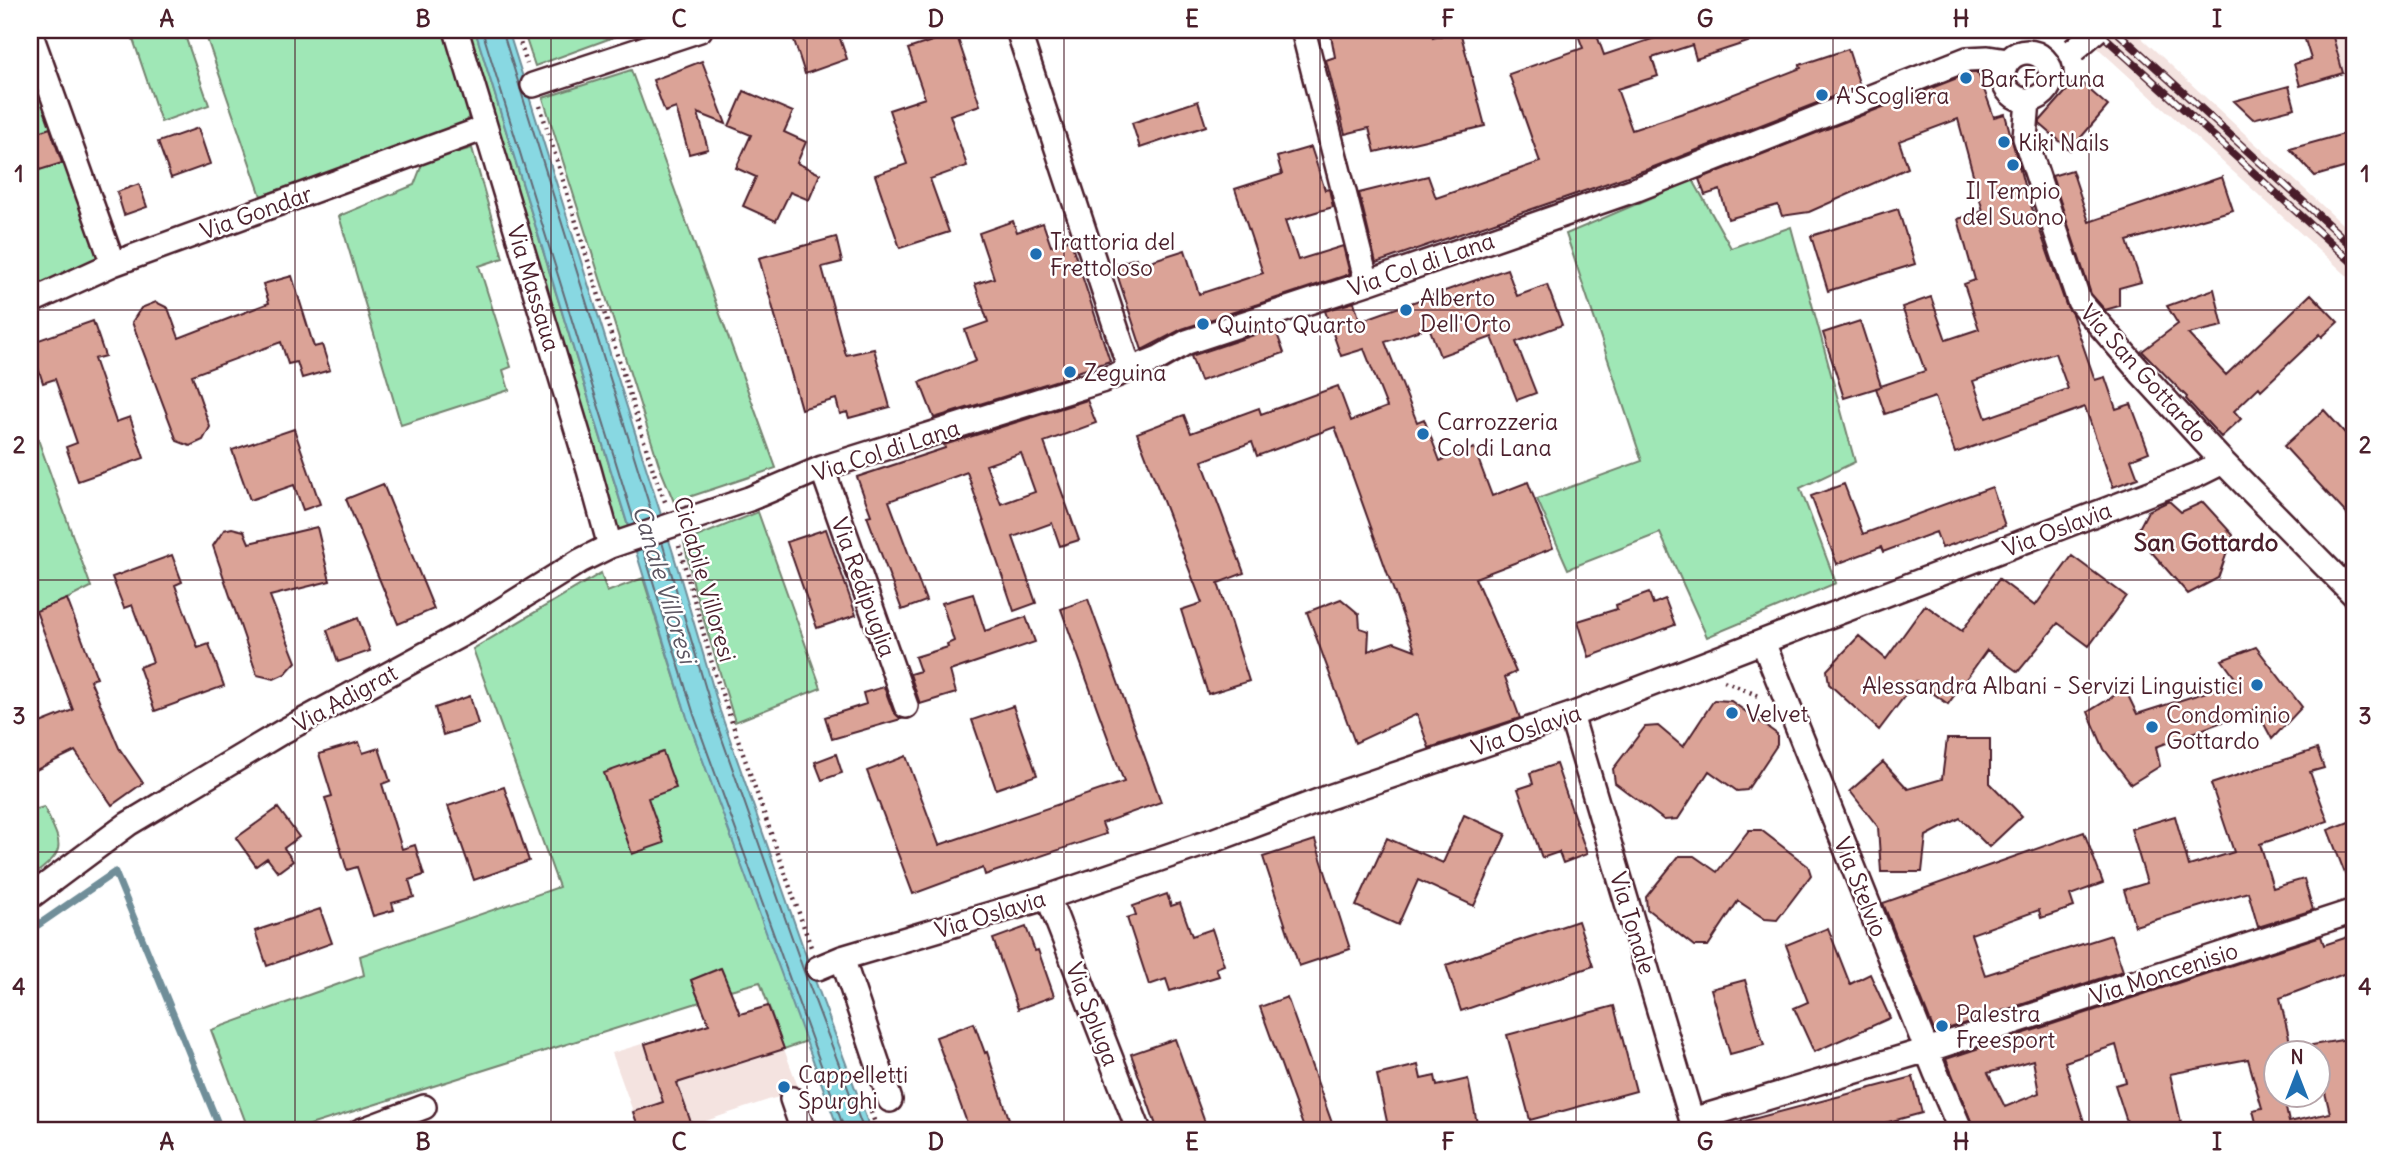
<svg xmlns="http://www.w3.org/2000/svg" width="2384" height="1161" viewBox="0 0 2384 1161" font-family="Delius,sans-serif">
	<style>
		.built { fill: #f4e3e0 }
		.green { fill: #9fe7b6; stroke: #748370; stroke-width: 2 }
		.water { fill: #88d8e2; stroke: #6f8e99; stroke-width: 2 }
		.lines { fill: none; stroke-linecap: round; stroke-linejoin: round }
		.shore { stroke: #636974; stroke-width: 2 }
		.stream { stroke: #6f8e99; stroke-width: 7 }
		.building { fill: #dba397; stroke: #4a1f2b; stroke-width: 2; fill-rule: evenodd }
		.minor-casing { stroke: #4a1f2b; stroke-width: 28 }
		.path { stroke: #4a1f2b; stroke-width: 4.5; stroke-dasharray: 2 5; stroke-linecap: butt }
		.minor { stroke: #fff; stroke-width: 23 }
		.rail-casing { stroke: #4a1f2b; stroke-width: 8 }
		.rail { stroke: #fff; stroke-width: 5; stroke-dasharray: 16; stroke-linecap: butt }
		.minor-bridge-casing { stroke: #4a1f2b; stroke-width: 28; stroke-linecap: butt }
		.minor-bridge { stroke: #fff; stroke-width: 23 }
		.grid { fill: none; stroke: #4a1f2b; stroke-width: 2; stroke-opacity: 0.55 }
		.poi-dot { fill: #1f6fb2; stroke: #fff; stroke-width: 2.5 }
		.labels { text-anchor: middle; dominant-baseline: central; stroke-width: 5; stroke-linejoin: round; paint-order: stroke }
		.poi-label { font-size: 23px; fill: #4a1f2b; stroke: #fff; text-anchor: start }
		.street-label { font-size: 23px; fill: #4a1f2b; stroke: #fff }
		.neighbourhood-label { font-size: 24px; font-weight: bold; fill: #4a1f2b; stroke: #fff }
		.water-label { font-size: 24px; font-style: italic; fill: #5d5662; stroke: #fff }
		.neatline { fill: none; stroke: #4a1f2b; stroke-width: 2.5 }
		.grid-label { font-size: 23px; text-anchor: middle; font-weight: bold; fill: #4a1f2b }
	</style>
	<rect width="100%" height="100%" fill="#fff"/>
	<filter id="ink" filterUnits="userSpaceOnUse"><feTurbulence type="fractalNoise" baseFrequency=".0143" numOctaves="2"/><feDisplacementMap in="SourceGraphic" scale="14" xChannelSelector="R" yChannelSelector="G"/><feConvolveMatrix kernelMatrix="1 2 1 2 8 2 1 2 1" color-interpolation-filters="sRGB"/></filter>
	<g filter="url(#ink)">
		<path class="built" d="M2078,30H2133L2354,235V282Z
			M2331,30H2354V113L2343,73Z
			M768,1006L800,1092L771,1099L676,1131H640L612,1053Z"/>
		<path class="green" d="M130,30H183L209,105L161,122Z
			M204,30H449L472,106L466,124L261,196Z
			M465,30H475L630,533L619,536L586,417Z
			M523,30H633L535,66Z
			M30,53L102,259L30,290Z
			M631,70L776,468L674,502L660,468L543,98Z
			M472,148L503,258L479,266L511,367L503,370L509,390L401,425L339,216L414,185L423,162Z
			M1693,180L1731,248L1791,227L1855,462L1800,488L1836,583L1707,637L1660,533L1568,569L1537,499L1642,461L1566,234Z
			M30,417L91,587L67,599L30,614Z
			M758,512L821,688L735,722L695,591L684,542Z
			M601,573L607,592L643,578L687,717L807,1041L784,1049L760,982L730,990L720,968L691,980L700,1002L291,1131H249L211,1030L364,975L360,956L559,887L473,649Z
			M44,807C63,848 68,849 30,878V811Z"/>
		<path class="water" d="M475,30H508L674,556L720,711L810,967L871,1131H839L687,717Z"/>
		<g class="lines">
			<path class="shore" d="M482,30L635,524
				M502,30L653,517
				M662,542L713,713L803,969L864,1131
				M643,549L694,715L845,1131"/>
			<path class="stream" d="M30,905L38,925L115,872L221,1131"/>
		</g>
		<path class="building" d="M805,30H837L847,59L805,74L792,34Z
			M1330,30H1432L1433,38L1460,31L1485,126L1375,152L1369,128L1345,134L1326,60L1335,57Z
			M1576,30H1595L1604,55L1679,30H1774L1775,33L1696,59L1692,45L1652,58L1658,76L1617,89L1632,130L1698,108L1801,68L1800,65L1848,49L1860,86L1651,168L1376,263L1359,193L1428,176L1436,198L1540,162L1509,74L1583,48Z
			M2302,30H2331L2343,73L2300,86L2294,64L2311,59Z
			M956,33L980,105L950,115L967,166L930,179L949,232L900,248L875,175L907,164L889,110L925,98L908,49Z
			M702,61L726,124L698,113L708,149L689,154L676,108L665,112L653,80Z
			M1970,73H1978L1994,117L2005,114L2024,185L2066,305L2072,314L2095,380L2105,377L2116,409L2131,404L2149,452L2131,459L2138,478L2113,487L2085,407L1955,453L1935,397L1885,414L1876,388L1880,387L1844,398L1823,333L1860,321L1881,386L1925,371L1902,307L1931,297L1946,340L1979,329L1964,284L1975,280L1958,219L1983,211L1958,119L1899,141L1908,168L1809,212L1782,216L1778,205L1728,219L1720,190L1705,195L1699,179ZM2055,353L2068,389L1986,418L1973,381Z
			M2077,79L2108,106L2070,150L2040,124V121Z
			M2289,86L2295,108L2253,119L2234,101Z
			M744,91L793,112L784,132L806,142L797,163L820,174L809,200L790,192L776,221L743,206L756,177L736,168L751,135L729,126Z
			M1198,101L1206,126L1140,148L1132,123Z
			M50,128L62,163L30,173V135Z
			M198,128L210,164L171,178L158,142Z
			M2351,132L2354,143V165L2315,176L2290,149Z
			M1311,147L1325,190L1329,189L1333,207L1285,221L1298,260L1343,246L1350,274L1182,329L1142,350L1114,265L1136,258L1138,265L1185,250L1199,294L1263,273L1235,189L1282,174L1277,157Z
			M2072,170L2089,222L2222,177L2233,210L2127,241L2141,282L2119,288V306L2105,310L2091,294L2052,176Z
			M139,184L147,207L124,215L117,192Z
			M1898,209L1915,264L1828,291L1811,236Z
			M1013,221L1017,232L1043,223L1051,246L1070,239L1110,361L1077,372L1078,374L934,418L920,382L976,361L965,330L988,322L975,284L994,278L979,233Z
			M836,237L842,262L822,267L846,355L874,349L890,407L849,418L847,412L840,414L836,399L801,409L759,258Z
			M1507,269L1517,296L1547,285L1562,325L1516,342L1536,393L1517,400L1492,337L1440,356L1429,327L1385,342L1417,422L1424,419L1440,461L1474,448L1492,496L1528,482L1553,548L1475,578L1516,672L1505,677L1520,718L1429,748L1417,714L1355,743L1307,612L1341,599L1359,614L1360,628L1369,631L1368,651L1394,642L1415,650L1335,427L1257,456L1252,442L1202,461L1244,573L1218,583L1249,681L1208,694L1181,610L1202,603L1137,433L1184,415L1191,433L1259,408L1261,414L1338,386L1351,421L1387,407L1364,349L1341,356L1325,311L1354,302L1360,321Z
			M292,276L314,347L322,345L330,370L302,378L297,362L288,364L281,342L192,375L210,427L203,440L190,446L177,441L132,322L141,308L156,302L168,308L179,338L269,303L263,284Z
			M2214,289L2223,326L2188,334L2226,375L2311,294L2338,322L2322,337L2320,334L2261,390L2259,387L2234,411L2241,419L2221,437L2186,399L2187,397L2142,351L2178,324L2167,306Z
			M93,321L105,356L94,359L116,422L130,417L144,458L78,481L66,447L77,443L55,379L43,383L30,343Z
			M1275,328L1284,353L1200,381L1191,356Z
			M1087,400L1096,423L1044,442L1079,540L1060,546L1052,523L1013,537L1036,603L1014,611L967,472L889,501L926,601L902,610L867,516L871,515L857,477L945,448L944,445ZM1021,453L1035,492L1001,504L986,465Z
			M2324,410L2354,443V522L2284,446Z
			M294,429L320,504L303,510L294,485L250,500L232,450Z
			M383,484L434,609L398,624L346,499Z
			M1844,484L1863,534L1992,487L2005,526L1942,548L1936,532L1883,552L1881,547L1837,564L1811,496Z
			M2169,501L2181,512L2203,502L2233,535L2218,578L2188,594L2136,534L2148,511Z
			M317,527L330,581L270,596L296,662L285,674L274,679L257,675L213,546L224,530L232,528L244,531L249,543Z
			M826,529L856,615L817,628L787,542Z
			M172,555L182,582L175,585L198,648L209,644L224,686L155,711L139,667L153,662L132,605L124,608L112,577Z
			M2072,556L2126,596L2089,646L2058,623L2018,672L1987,650L1948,704L1916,681L1879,730L1829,684L1827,670L1859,636L1886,659L1925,605L1962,631L1999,579L2035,606Z
			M1649,593L1653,604L1665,599L1675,625L1589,657L1578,621L1617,609L1616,605Z
			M973,594L985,631L1026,617L1035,642L950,671L956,693L920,704L910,674L920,671L915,657L948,647L947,644L954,641L942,603Z
			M67,599L97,678L90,680L119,748L143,783L112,805L75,751L30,773V727L73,710L36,611Z
			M1088,599L1161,802L1102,823L1106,834L985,875L983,868L913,894L867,771L906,756L939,845L1124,782L1061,609Z
			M358,618L370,651L338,662L327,630Z
			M2256,647L2302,707L2272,739L2256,709L2156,747L2160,766L2131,784L2104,749L2088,712L2125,689L2137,714L2238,682L2222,660Z
			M884,687L893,711L901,719L832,739L825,717L866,704L863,693Z
			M470,696L478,724L443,735L435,708Z
			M1714,700L1731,701L1777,734V745L1747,790L1737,791L1709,771L1678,819L1664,820L1615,783L1613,769L1645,727L1658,726L1683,747Z
			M1013,706L1037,775L996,789L972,720Z
			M1947,739H1990V783L2022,816L1989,847L1960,818L1926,836L1922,872H1881L1878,827L1850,791L1883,762L1908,789L1942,779Z
			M359,742L363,753L379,748L390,781L382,784L402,849L415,845L424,875L409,880L414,897L392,903L394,910L373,916L357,867L347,870L325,798L332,796L319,754Z
			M2317,749L2324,768L2310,772L2328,821L2260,844L2273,888L2304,879L2313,910L2258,927L2248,892L2135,926L2124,890L2147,883L2131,829L2175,816L2189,866L2234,852L2211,784Z
			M663,752L676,788L648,798L664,843L632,854L604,773Z
			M836,754L842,773L822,780L815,762Z
			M1556,764L1587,854L1563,863L1559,852L1542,858L1518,789L1533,784L1530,773Z
			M504,787L529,861L474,880L448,806Z
			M278,808L299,837L284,848L293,861L278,872L267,858L256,866L236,838Z
			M1464,815L1506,834L1474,906L1418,880L1398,925L1356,906L1387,838L1443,863Z
			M2354,820V894H2353L2328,830Z
			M1749,830H1761L1808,866L1811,875L1777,920L1765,919L1738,901L1708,946H1694L1647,909L1646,897L1679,856H1694L1717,872Z
			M2084,832L2103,883L2070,895L2074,907L2041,918L2039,910L1971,934L1985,975L2111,935L2123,971L1935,1033L1883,903Z
			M1315,840L1350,949L1299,966L1263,857Z
			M1167,894L1171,906L1180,903L1192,936L1212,929L1224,965L1216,968L1219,976L1170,991L1166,979L1149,985L1127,918L1136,915L1133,906Z
			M320,909L332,943L267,966L255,931Z
			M1578,921L1593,966L1461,1011L1446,965Z
			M1026,927L1035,951L1038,950L1054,996L1018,1009L993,939Z
			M1828,928L1850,984L1870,974L1890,1018L1814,1052L1794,1008L1808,1002L1786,945Z
			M2354,935V970L2280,998L2292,1051L2276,1053V1095H2283L2289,1122L2330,1113L2318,1064V1053H2314L2312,1045L2354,1038V1131H2258L2253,1110L2262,1108L2248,1059L2170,1074L2183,1131H2130L2115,1085L2126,1082L2116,1045L2065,1062L2087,1131H1975L1946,1059L2321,936L2324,945ZM2033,1060L2039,1093L2005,1107L1988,1073Z
			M721,968L740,1014L768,1006L784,1049L677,1083L694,1131H640L633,1112L663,1102L645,1044L709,1024L691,980Z
			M1745,980L1764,1045L1730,1054L1711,989Z
			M1287,997L1333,1126L1319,1131H1305L1260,1007Z
			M1614,1006L1636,1091L1530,1120L1507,1035Z
			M974,1023L985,1053L987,1052L1013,1131H970L936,1037Z
			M1175,1039L1208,1131H1158L1131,1054Z
			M1418,1065L1421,1079L1435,1076L1437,1086L1468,1079L1478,1128L1461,1131H1389L1377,1075Z
			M1913,1077L1922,1113L1855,1131H1731L1730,1125Z"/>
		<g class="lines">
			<g class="minor-casing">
				<path id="minor" d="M456,30L589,470L610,546
					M1018,30L1130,370
					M1303,30L1367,283
					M30,32L113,264
					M2003 76a24 24 0 1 1 48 0a24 24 0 1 1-48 0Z
					M533,85L700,30
					M2028,100L2025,138L2079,301L2142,374L2223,462L2354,595
					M30,302L113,264L485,128
					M822,468L906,706
					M1763,642L1936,1073L1961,1131
					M1571,715L1695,1131
					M30,897L128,824L282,732L468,631L580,561L610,546L749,499L822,468L1101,381L1159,358L1187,342L1367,283L1637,189L1967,59L1988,58L2008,61
					M1048,897L1139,1131
					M842,958L890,1100
					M818,968L842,958L1048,897L1212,841L1329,797L1571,715L2197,475L2223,462
					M792,1099L803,1131
					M1692,1120L1927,1050L2354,911
					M360,1131L424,1107"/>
			</g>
			<path class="path" d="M516,30L527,64
				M540,106L654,473L666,504
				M679,546L715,674L812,950
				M1724,681L1761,697
				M871,1112L878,1131"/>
			<use href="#minor" class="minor"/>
			<g class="rail-casing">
				<path id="rail" d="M2097,30L2354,264
					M2115,30L2354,248"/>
			</g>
			<use href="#rail" class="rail"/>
			<g class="minor-bridge-casing">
				<path id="minor-bridge" d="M2074,50L2097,30"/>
			</g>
			<use href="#minor-bridge" class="minor-bridge"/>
		</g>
	</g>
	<path class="grid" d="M295,30V1131M551,30V1131M807,30V1131M1064,30V1131M1320,30V1131M1576,30V1131M1833,30V1131M2089,30V1131M30,310H2354M30,580H2354M30,852H2354"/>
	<g class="poi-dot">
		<circle cx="1966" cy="78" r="7"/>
		<circle cx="1822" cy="95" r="7"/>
		<circle cx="2004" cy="142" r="7"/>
		<circle cx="2013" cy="165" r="7"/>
		<circle cx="1036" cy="254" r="7"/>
		<circle cx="1406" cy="310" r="7"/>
		<circle cx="1203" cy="324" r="7"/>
		<circle cx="1070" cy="372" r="7"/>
		<circle cx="1423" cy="434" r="7"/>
		<circle cx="2257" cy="685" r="7"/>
		<circle cx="1732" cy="713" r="7"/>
		<circle cx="2152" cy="727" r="7"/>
		<circle cx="1942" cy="1026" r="7"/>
		<circle cx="784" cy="1087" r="7"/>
	</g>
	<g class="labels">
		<g class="poi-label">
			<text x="1980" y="78">Bar Fortuna</text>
			<text x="1836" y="95">A'Scogliera</text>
			<text x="2018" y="142">Kiki Nails</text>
			<text x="2013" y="190" text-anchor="middle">Il Tempio<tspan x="2013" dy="26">del Suono</tspan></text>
			<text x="1050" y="241">Trattoria del<tspan x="1050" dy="26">Frettoloso</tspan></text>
			<text x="1420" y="297">Alberto<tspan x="1420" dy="26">Dell'Orto</tspan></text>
			<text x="1217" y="324">Quinto Quarto</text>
			<text x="1084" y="372">Zeguina</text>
			<text x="1437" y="421">Carrozzeria<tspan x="1437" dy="26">Col di Lana</tspan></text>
			<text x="2243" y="685" text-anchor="end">Alessandra Albani - Servizi Linguistici</text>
			<text x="1746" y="713">Velvet</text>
			<text x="2166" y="714">Condominio<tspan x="2166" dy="26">Gottardo</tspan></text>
			<text x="1956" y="1013">Palestra<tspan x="1956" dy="26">Freesport</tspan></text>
			<text x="798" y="1074">Cappelletti<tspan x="798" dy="26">Spurghi</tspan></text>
		</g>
		<g class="street-label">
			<text transform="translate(256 212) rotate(-20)">Via Gondar</text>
			<text transform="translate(1421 264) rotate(-19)">Via Col di Lana</text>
			<text transform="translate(534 288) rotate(73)">Via Massaua</text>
			<text transform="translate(2144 373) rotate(48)">Via San Gottardo</text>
			<text transform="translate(886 450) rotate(-18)">Via Col di Lana</text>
			<text transform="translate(2057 529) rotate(-21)">Via Oslavia</text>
			<text transform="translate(705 579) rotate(74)">Ciclabile Villoresi</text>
			<text transform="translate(864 587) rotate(70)">Via Redipuglia</text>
			<text transform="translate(345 698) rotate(-29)">Via Adigrat</text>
			<text transform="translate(1526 730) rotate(-19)">Via Oslavia</text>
			<text transform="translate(1861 887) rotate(68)">Via Stelvio</text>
			<text transform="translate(990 914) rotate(-17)">Via Oslavia</text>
			<text transform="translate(1633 923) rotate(73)">Via Tonale</text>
			<text transform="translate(2164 973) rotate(-18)">Via Moncenisio</text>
			<text transform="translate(1093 1014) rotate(69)">Via Spluga</text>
		</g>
		<g class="neighbourhood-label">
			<text x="2206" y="542">San Gottardo</text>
		</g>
		<g class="water-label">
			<text transform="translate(665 584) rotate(73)">Canale Villoresi</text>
		</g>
	</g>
	<rect width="2384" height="1161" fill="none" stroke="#fff" stroke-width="77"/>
	<g transform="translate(2297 1074)"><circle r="33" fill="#ffffff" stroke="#b7a5aa" stroke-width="2"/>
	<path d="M0-5L12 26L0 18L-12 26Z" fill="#1f6fb2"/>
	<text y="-10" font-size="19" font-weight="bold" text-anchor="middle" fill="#4a1f2b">N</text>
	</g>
	<rect x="38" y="38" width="2308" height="1084" class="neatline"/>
	<g class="grid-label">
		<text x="167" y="27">A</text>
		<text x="423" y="27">B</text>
		<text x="679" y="27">C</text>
		<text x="936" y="27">D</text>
		<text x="1192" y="27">E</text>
		<text x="1448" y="27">F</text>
		<text x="1705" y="27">G</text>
		<text x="1961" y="27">H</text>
		<text x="2217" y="27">I</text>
		<text x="19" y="182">1</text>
		<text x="2365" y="182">1</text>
		<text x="19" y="453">2</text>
		<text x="2365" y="453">2</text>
		<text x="19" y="724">3</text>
		<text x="2365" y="724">3</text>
		<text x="19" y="995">4</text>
		<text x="2365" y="995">4</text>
		<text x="167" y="1150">A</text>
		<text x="423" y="1150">B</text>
		<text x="679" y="1150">C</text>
		<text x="936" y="1150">D</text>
		<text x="1192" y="1150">E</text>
		<text x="1448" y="1150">F</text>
		<text x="1705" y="1150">G</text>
		<text x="1961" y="1150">H</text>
		<text x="2217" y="1150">I</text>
	</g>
</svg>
